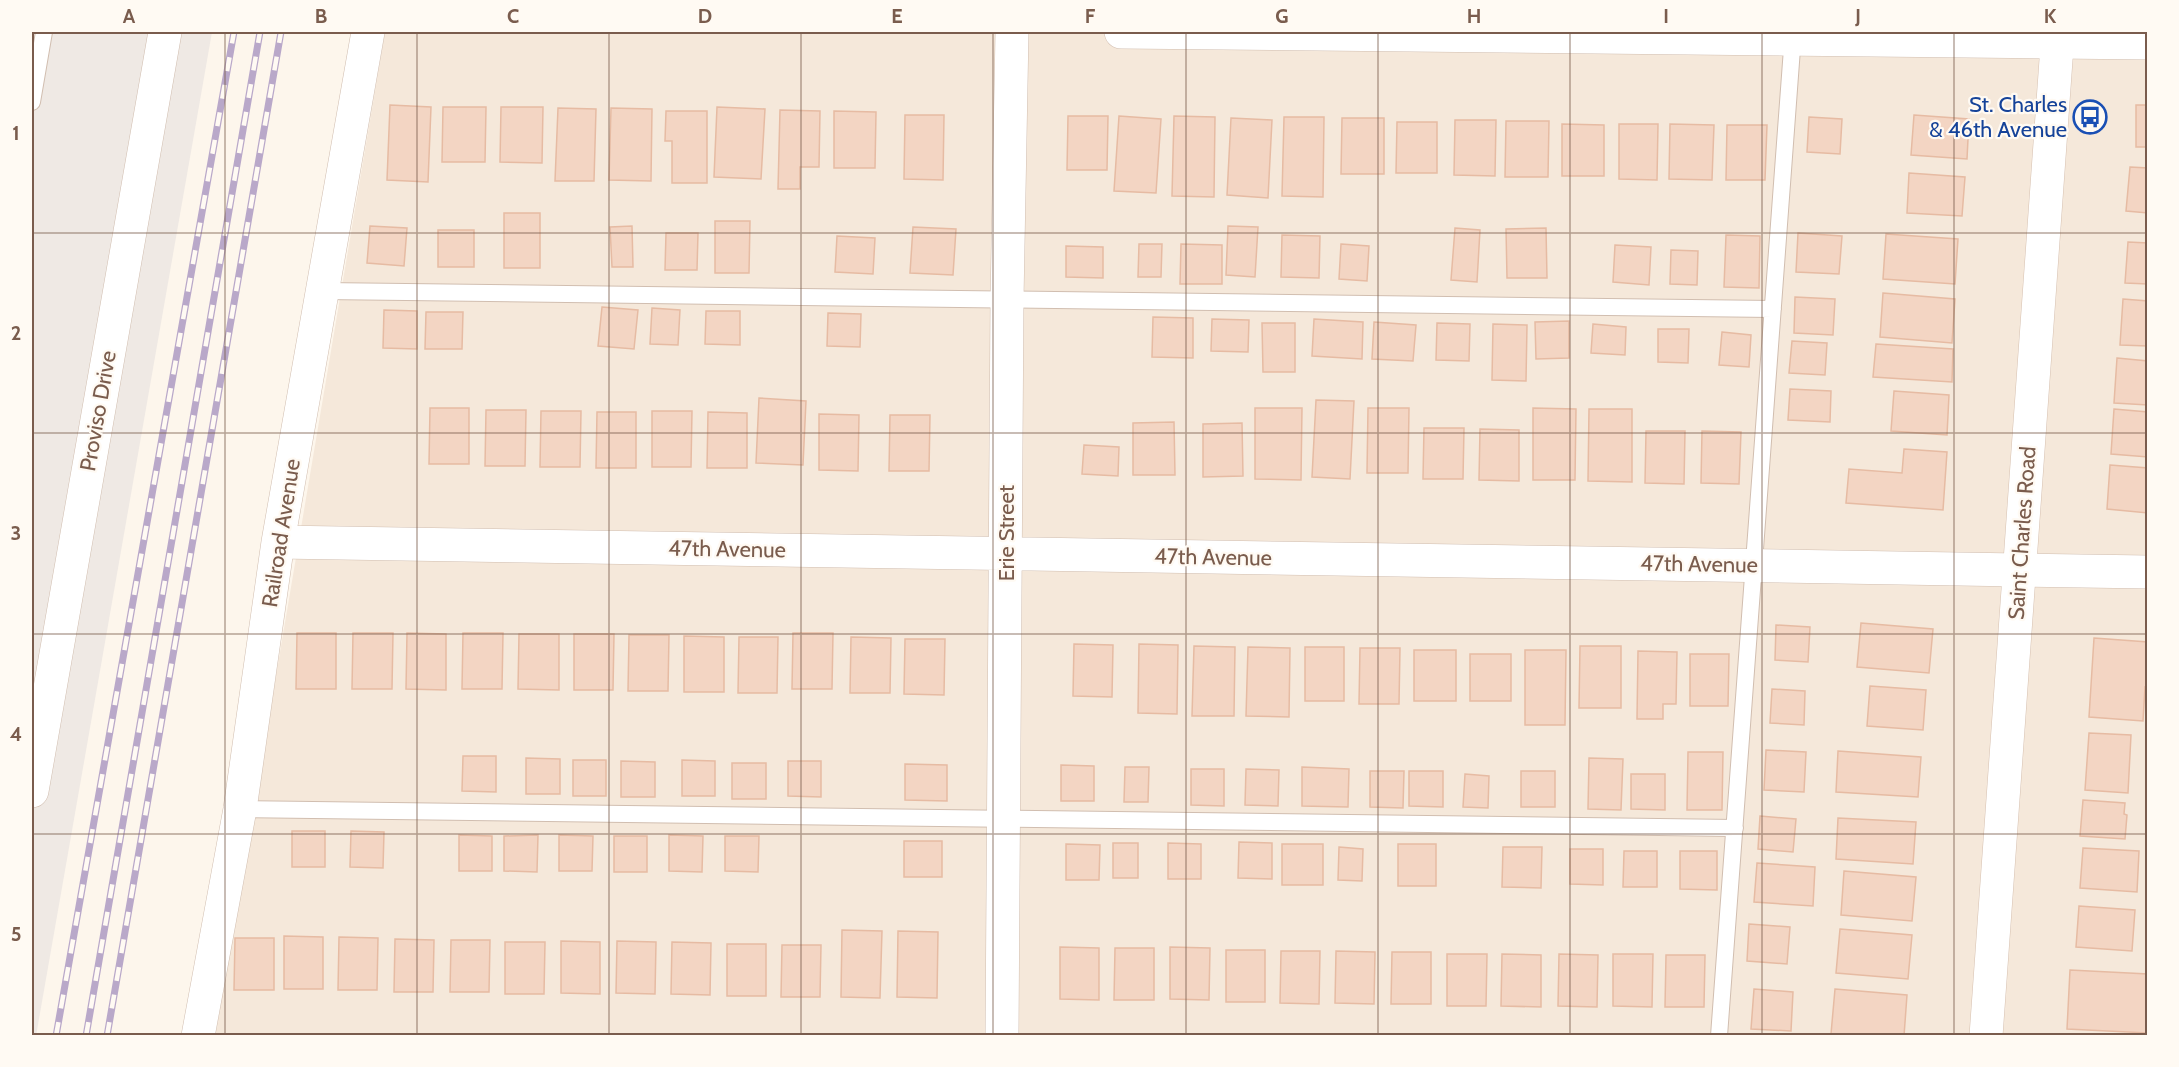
<svg xmlns="http://www.w3.org/2000/svg" width="2179" height="1067" viewBox="0 0 2179 1067" font-family="Cabin,sans-serif">
	<style>
		.residential { fill: #f5e8da }
		.industrial { fill: #efe9e4 }
		.building { fill: #f3d5c3; stroke: #e6bba3; stroke-width: 1.5 }
		.lines { fill: none; stroke-linecap: round; stroke-linejoin: round }
		.service-casing { stroke: #d1beb0; stroke-width: 18 }
		.minor-casing { stroke: #d1beb0; stroke-width: 34 }
		.secondary-casing { stroke: #d6c0b0; stroke-width: 34 }
		.service { stroke: #fff; stroke-width: 16 }
		.minor { stroke: #fff; stroke-width: 33 }
		.secondary { stroke: #fff; stroke-width: 33 }
		.rail-casing { stroke: #b9a8c9; stroke-width: 7 }
		.rail { stroke: #fffaf3; stroke-width: 4.5; stroke-dasharray: 14; stroke-linecap: butt }
		.grid { fill: none; stroke: #7a5c4d; stroke-width: 1.5; stroke-opacity: 0.55 }
		.labels { text-anchor: middle; dominant-baseline: central; stroke-width: 4.5; stroke-linejoin: round; paint-order: stroke }
		.transit-label { font-size: 22px; fill: #164399; stroke: #fffaf3; text-anchor: end }
		.street-label { font-size: 22px; fill: #7a5c4d; stroke: #fffaf3 }
		.neatline { fill: none; stroke: #7a5c4d; stroke-width: 2 }
		.grid-label { font-size: 20px; text-anchor: middle; font-weight: bold; fill: #7a5c4d }
	</style>
	<rect width="100%" height="100%" fill="#fdf6ec"/>
	<path class="residential" d="M385,32H1785L1784,50L2046,59L1976,1035L215,1036Z
		M2067,54L2147,55V1035L1995,1036Z"/>
	<path class="industrial" d="M32,32H212L36,1036L32,1035Z"/>
	<path class="building" d="M390,105L431,107L428,182L387,180Z
		M2136,105H2148V147H2136Z
		M443,107H486L485,162H442Z
		M501,107H543L542,163L500,162Z
		M717,107L765,109L761,179L714,177Z
		M558,108L596,109L594,181H555Z
		M611,108L652,109L651,181L609,180Z
		M780,110L820,111L819,167H800V189H778Z
		M666,111H707V183H672V141H665Z
		M834,111L876,112L875,168H834Z
		M905,115H944L943,180L904,179Z
		M1914,115L1969,119L1967,159L1911,155Z
		M1068,116H1108L1107,170H1067Z
		M1119,116L1161,119L1156,193L1114,191Z
		M1174,116L1215,117L1214,197L1172,196Z
		M1284,117H1324L1323,197L1282,196Z
		M1809,117L1842,119L1840,154L1807,152Z
		M1231,118L1272,120L1268,198L1227,195Z
		M1342,118H1384V174H1341Z
		M1455,120H1496L1495,176L1454,175Z
		M1506,121H1549L1548,177H1505Z
		M1397,122H1437V173H1396Z
		M1562,124L1604,125V176H1562Z
		M1619,124H1658L1657,180L1619,179Z
		M1670,124L1714,125L1712,180L1669,179Z
		M1727,125H1767L1765,180H1726Z
		M2130,167L2148,168V213L2126,211Z
		M1909,173L1965,177L1962,216L1907,213Z
		M504,213H540V268H504Z
		M715,221H750L749,273H715Z
		M370,226L407,228L404,266L367,263Z
		M632,226L633,267H612L610,227Z
		M1228,226L1258,227L1255,277L1226,275Z
		M913,227L956,229L953,275L910,273Z
		M1455,228L1480,230L1477,282L1451,280Z
		M1546,228L1547,278H1507L1506,229Z
		M438,230H474V267H438Z
		M666,233H698L697,270H665Z
		M1798,233L1842,236L1839,274L1796,272Z
		M1886,234L1958,239L1955,284L1883,279Z
		M1282,235L1320,236L1319,278L1281,277Z
		M1726,235L1760,236L1759,288L1724,287Z
		M837,236L875,238L873,274L835,272Z
		M2128,242L2148,243V284L2125,283Z
		M1139,244H1162L1161,277H1138Z
		M1181,244L1222,245V284H1180Z
		M1341,244L1369,246L1367,281L1339,279Z
		M1615,245L1651,247L1649,285L1613,282Z
		M1066,246L1103,247V278L1066,277Z
		M1671,250L1698,251L1697,285L1670,284Z
		M1883,293L1955,299L1952,343L1880,337Z
		M1795,297L1835,299L1833,335L1794,333Z
		M2123,299L2148,301V346L2120,345Z
		M602,307L638,310L634,349L598,346Z
		M652,308L680,310L678,345L650,344Z
		M384,310L417,311V349L383,348Z
		M706,311H740V345L705,344Z
		M426,312H463L462,349H425Z
		M828,313L861,314L860,347L827,346Z
		M1153,317L1193,318V358L1152,357Z
		M1212,319L1249,320L1248,352L1211,351Z
		M1314,319L1363,322L1362,359L1312,356Z
		M1569,321V358L1536,359L1535,322Z
		M1374,322L1416,325L1413,361L1372,359Z
		M1262,323H1295V372H1263Z
		M1437,323L1470,324L1469,361L1436,360Z
		M1493,324L1527,325L1526,381L1492,380Z
		M1593,324L1626,327L1625,355L1591,353Z
		M1658,329H1689L1688,363L1658,362Z
		M1722,332L1751,335L1749,367L1719,365Z
		M1792,341L1827,343L1825,375L1789,373Z
		M1876,344L1953,349L1952,382L1873,377Z
		M2117,358L2148,361V405L2114,403Z
		M1790,389L1831,391L1830,422L1788,420Z
		M1894,391L1949,395L1947,435L1891,431Z
		M759,398L806,401L803,465L756,463Z
		M1316,400L1354,401L1350,479L1312,477Z
		M430,408H469V464H429Z
		M1255,408H1302L1301,480L1255,479Z
		M1368,408H1409L1408,473H1367Z
		M1533,408L1576,409L1575,480H1533Z
		M1589,409H1632V482L1588,481Z
		M2114,409L2148,412V457L2111,454Z
		M486,410H526L525,466H485Z
		M541,411H581L580,467H540Z
		M652,411H692L691,467H652Z
		M597,412H636V468H596Z
		M708,412L747,413V468H707Z
		M819,414L859,415L858,471L819,470Z
		M890,415H930L929,471H889Z
		M1174,422L1175,475H1133V423Z
		M1242,423L1243,476L1203,477V424Z
		M1424,428H1464L1463,479H1423Z
		M1480,429L1519,430V481L1479,480Z
		M1646,431H1685L1684,484L1645,483Z
		M1702,431L1741,432L1739,484L1701,483Z
		M1084,445L1119,447L1118,476L1082,474Z
		M1904,449L1947,452L1943,510L1846,503L1849,469L1902,473Z
		M2110,465L2148,468V513L2107,509Z
		M1861,623L1933,629L1929,673L1857,667Z
		M1776,625L1810,627L1808,662L1775,660Z
		M297,633H336V689H296Z
		M353,633H393L392,689H352Z
		M407,633L446,634V690L406,689Z
		M463,633H503L502,689H462Z
		M793,633H833L832,689H792Z
		M519,634H559V690L518,689Z
		M574,634H614L613,690H574Z
		M629,635H669L668,691H628Z
		M684,636L724,637V692H684Z
		M739,637H778L777,693H738Z
		M851,637L891,638L890,693H850Z
		M2094,638L2148,642V688L2145,687L2143,721L2089,717Z
		M905,639H945L944,695L904,694Z
		M1074,644L1113,645L1112,697L1073,696Z
		M1139,644L1178,645L1177,714L1138,713Z
		M1194,646L1235,647L1234,716H1192Z
		M1580,646H1621V708H1579Z
		M1248,647L1290,648L1289,717L1246,716Z
		M1305,647H1344V701H1305Z
		M1360,648H1400L1399,704H1359Z
		M1414,650H1456V701H1414Z
		M1525,650H1566L1565,725H1525Z
		M1638,651L1677,652L1676,704H1663V719H1637Z
		M1470,654H1511V701H1470Z
		M1690,654H1729L1728,706H1690Z
		M1870,686L1926,690L1923,730L1867,726Z
		M1772,689L1805,691L1804,725L1770,723Z
		M2089,733L2131,735L2128,793L2085,790Z
		M1766,750L1806,752L1804,792L1764,790Z
		M1838,751L1921,757L1918,797L1836,792Z
		M1688,752H1723L1722,810H1687Z
		M463,756H496V792L462,791Z
		M526,758L560,759V794H526Z
		M1589,758L1623,759L1621,810L1588,809Z
		M573,760H606V796H573Z
		M682,760L715,761V796H682Z
		M621,761L655,762V797H621Z
		M788,761H821V797L788,796Z
		M732,763H766V799H732Z
		M905,764L947,765V801L905,800Z
		M1061,765L1094,766V801H1061Z
		M1125,767H1149L1148,802H1124Z
		M1302,767L1349,769L1348,807L1302,806Z
		M1191,769H1224V806L1191,805Z
		M1246,769L1279,770L1278,806L1245,805Z
		M1370,771H1404L1403,808L1370,807Z
		M1409,771H1443V807L1409,806Z
		M1521,771H1555V807H1521Z
		M1465,774L1489,776L1488,808L1463,807Z
		M1631,774H1665V810L1631,809Z
		M2083,800L2125,803L2124,814L2127,815L2125,839L2080,836Z
		M1760,816L1796,819L1793,852L1758,849Z
		M1838,818L1916,822L1913,864L1836,859Z
		M292,831H325V867H292Z
		M351,831L384,832L383,868L350,867Z
		M459,835L492,836V871H459Z
		M538,835L537,872L504,871V836Z
		M559,835L593,836L592,871H559Z
		M669,835L703,836L702,872L669,871Z
		M614,836H647V872H614Z
		M725,836H759L758,872L725,871Z
		M904,841H942V877H904Z
		M1239,842L1272,843V879L1238,878Z
		M1113,843H1138V878H1113Z
		M1168,843L1201,844V879H1168Z
		M1066,844L1100,845L1099,880H1066Z
		M1282,844H1323V885H1282Z
		M1398,844H1436V886H1398Z
		M1339,847L1363,849L1362,881L1338,880Z
		M1503,847H1542L1541,888L1502,887Z
		M2083,848L2139,851L2137,892L2080,888Z
		M1570,849H1603V885L1570,884Z
		M1624,851H1657V887H1623Z
		M1680,851H1717V890L1680,889Z
		M1757,863L1815,867L1813,906L1754,902Z
		M1844,871L1916,877L1912,921L1841,915Z
		M2079,906L2135,910L2132,951L2076,947Z
		M1749,924L1790,927L1787,964L1747,961Z
		M1840,929L1912,935L1908,979L1836,973Z
		M842,930L882,931L880,998L841,997Z
		M898,931L938,932L937,998L897,997Z
		M284,936L323,937V989H284Z
		M339,937L378,938L377,990H338Z
		M235,938H274V990H234Z
		M395,939L434,940L433,992H394Z
		M451,940H490L489,992H450Z
		M561,941L600,942V994L561,993Z
		M617,941L656,942L655,994L616,993Z
		M505,942H545L544,994H505Z
		M672,942L711,943L710,995L671,994Z
		M727,944H766V996H727Z
		M782,945H821L820,997H781Z
		M1060,947L1099,948V1000L1060,999Z
		M1170,947L1210,948L1209,1000L1170,999Z
		M1115,948H1154V1000H1114Z
		M1226,950H1265V1002H1226Z
		M1281,951H1320L1319,1004L1280,1003Z
		M1336,951L1375,952L1374,1004L1335,1003Z
		M1392,952H1431V1004H1391Z
		M1447,954H1487L1486,1006H1447Z
		M1502,954L1541,955V1007L1501,1006Z
		M1559,954L1598,955L1597,1007L1558,1006Z
		M1613,954H1653L1652,1007L1613,1006Z
		M1666,955H1705L1704,1007H1665Z
		M2070,970L2148,974V1033L2067,1029Z
		M1754,989L1793,992L1791,1031L1751,1029Z
		M1835,989L1907,995L1904,1036L1831,1034Z"/>
	<g class="lines">
		<g class="service-casing">
			<path id="service" d="M32,102L44,32
				M323,291L1773,309
				M240,809L1735,828
				M1719,1036L1793,35"/>
		</g>
		<g class="minor-casing">
			<path id="minor" d="M1121,32L2148,43
				M278,542L2148,572
				M32,791L165,32
				M198,1036L240,809L278,542L368,32
				M1002,1036L1007,300L1012,32"/>
		</g>
		<g class="secondary-casing">
			<path id="secondary" d="M1986,1036L2058,32"/>
		</g>
		<use href="#service" class="service"/>
		<use href="#minor" class="minor"/>
		<use href="#secondary" class="secondary"/>
		<g class="rail-casing">
			<path id="rail" d="M56,1036L234,32
				M86,1036L260,32
				M107,1036L281,32"/>
		</g>
		<use href="#rail" class="rail"/>
	</g>
	<path class="grid" d="M225,32V1036M417,32V1036M609,32V1036M801,32V1036M993,32V1036M1186,32V1036M1378,32V1036M1570,32V1036M1762,32V1036M1954,32V1036M32,233H2148M32,433H2148M32,634H2148M32,834H2148"/>
	<defs>
		<g id="bus-ring" transform="scale(1.725)"><circle r="9.5" fill="#fffaf3" stroke="#1a4fb4" stroke-width="1.5"/><path d="M-5-6H5V4H4V6H2V4H-2V6H-4V4H-5ZM-3.5-4V0h7V-4ZM-3.5 1.2v1.5H-2V1.2ZM2 1.2v1.5H3.5V1.2Z" fill="#1a4fb4"/></g>
	</defs>
	<g fill-rule="evenodd">
		<use href="#bus-ring" x="2090" y="117"/>
	</g>
	<g class="labels">
		<g class="transit-label">
			<text x="2067" y="104">St. Charles<tspan x="2067" dy="25">&amp; 46th Avenue</tspan></text>
		</g>
		<g class="street-label">
			<text transform="translate(98 411) rotate(-80)">Proviso Drive</text>
			<text transform="translate(281 533) rotate(-81)">Railroad Avenue</text>
			<text transform="translate(1006 533) rotate(-90)">Erie Street</text>
			<text transform="translate(2022 533) rotate(-86)">Saint Charles Road</text>
			<text transform="translate(727 549) rotate(1)">47th Avenue</text>
			<text transform="translate(1213 557) rotate(1)">47th Avenue</text>
			<text transform="translate(1699 564) rotate(1)">47th Avenue</text>
		</g>
	</g>
	<rect width="2179" height="1067" fill="none" stroke="#fffaf3" stroke-width="66"/>
	<rect x="33" y="33" width="2113" height="1001" class="neatline"/>
	<g class="grid-label">
		<text x="129" y="23">A</text>
		<text x="321" y="23">B</text>
		<text x="513" y="23">C</text>
		<text x="705" y="23">D</text>
		<text x="897" y="23">E</text>
		<text x="1090" y="23">F</text>
		<text x="1282" y="23">G</text>
		<text x="1474" y="23">H</text>
		<text x="1666" y="23">I</text>
		<text x="1858" y="23">J</text>
		<text x="2050" y="23">K</text>
		<text x="16" y="140">1</text>
		<text x="16" y="340">2</text>
		<text x="16" y="540">3</text>
		<text x="16" y="741">4</text>
		<text x="16" y="941">5</text>
	</g>
</svg>
